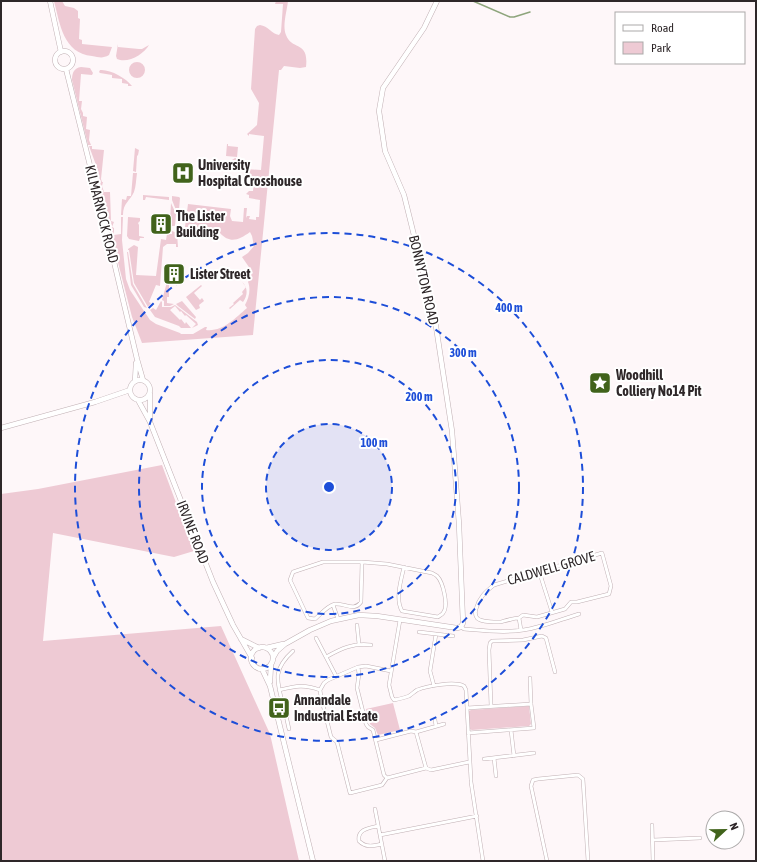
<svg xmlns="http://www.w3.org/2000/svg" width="757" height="862" viewBox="0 0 757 862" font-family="'Asap Condensed',sans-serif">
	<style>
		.green { fill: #eecad4 }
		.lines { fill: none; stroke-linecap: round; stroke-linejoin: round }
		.stream { stroke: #8ea57c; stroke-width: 1.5 }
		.street-casing { stroke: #c1b0b4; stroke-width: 4 }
		.secondary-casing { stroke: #c1b0b4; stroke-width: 5.5 }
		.street { stroke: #fff; stroke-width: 3 }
		.secondary { stroke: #fff; stroke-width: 4.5 }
		.ring { fill: none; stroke: #1d4ed8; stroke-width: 2; stroke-dasharray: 7 5 }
		.labels { text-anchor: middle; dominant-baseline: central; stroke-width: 4; stroke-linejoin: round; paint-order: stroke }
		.poi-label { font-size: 14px; font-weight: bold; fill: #2e2729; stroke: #fff; text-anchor: start }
		.street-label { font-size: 14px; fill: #2e2729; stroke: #fff }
		.centre { fill: #1d4ed8; stroke: #fff; stroke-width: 2 }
		.ring-label { font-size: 12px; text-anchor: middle; font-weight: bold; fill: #1d4ed8; stroke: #fff; stroke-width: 4; stroke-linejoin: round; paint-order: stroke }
	</style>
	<rect width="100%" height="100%" fill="#fef7f9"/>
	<path class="green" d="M54,1H62L65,6L74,8L78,11V18L80,19L79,39L82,40V44L112,47L109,55C102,59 99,57 92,56C63,53 60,24 54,1Z
		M276,1H288C287,11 282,26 286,35C292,51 309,40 306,67L300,68L284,66L281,70H279L253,335L142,343L132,317L101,196L100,180L96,165L89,146H92V149L104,150L101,179L102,182H103L102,186L104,192H110L111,221L114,222L112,227L114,228V235L121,234V217H123L122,240L126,279L130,290L150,320L156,324L180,333L181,334H193L205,327H207L206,330C223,332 235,318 247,308L245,305C249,298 251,289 248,282L250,279L244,272L242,274L240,272L243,269L249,276L253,273L242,257L248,253L254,246L252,236L250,232C239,240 230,244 220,233L216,232V230L185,227L188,204L231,209L230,216L232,221L243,222L244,208H247L246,218L247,216H250L249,219L256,220V217H259L260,200L249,198V195L246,194L249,191H253L254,181L249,180L246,169L261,170L264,136L249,134V136L247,134L257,125L259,103L251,89L255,29L257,26L260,25C268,26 272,34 279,35L281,32L283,4H275Z
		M118,44V47L139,49H142L149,45C144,54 128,64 117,59L116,56Z
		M129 70a8 8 0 1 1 16 0a8 8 0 1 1-16 0Z
		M81,67L90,68L93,73L92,75L81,74L79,101H82L81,109L83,113V116L87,117L86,129L90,130L89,140L91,145H88L72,80C72,73 74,68 81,67Z
		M100,70C110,69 126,78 132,86H128V84L122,83V79L112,78V75L100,73L99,72Z
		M227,144H228V146L238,147L237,157L226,156Z
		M135,148L139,150L138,155L137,156L136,172L133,171Z
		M235,158L238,159L240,169L239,170L232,169V160Z
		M133,173H137C136,180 136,186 134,192C130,201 123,203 123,215H121L122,199L126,200L127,196H131Z
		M143,195L169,197V200L146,197L145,200H143Z
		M172,196L179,197L180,198L179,210H176L172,200Z
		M171,203L176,214L175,226H172V222L170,221Z
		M128,217L140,218V221L138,223L139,225V236L144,237V238H140L139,241L129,239L127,236Z
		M172,231L177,233L178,247H176V244H167L163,247L160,286L156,285L149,302L151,303L148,307L134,283L129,250H128V249L134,245L138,247L136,275L156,276L161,239L166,240L167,234H172Z
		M127,252H128L133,284L147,308L144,307L131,285Z
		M168,266H171L170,284H169V297H167V303L174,304L170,306H164V301L162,300L167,282Z
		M242,282C248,287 248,295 243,302L240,300L230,309L229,308L234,304L233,303L243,294L242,292L246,287Z
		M201,285L202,286L194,293L200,300L202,298L204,301L199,305L200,308L196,310L186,297Z
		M161,301L162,302V307H171L175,305L197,322L198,325L192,328L196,324L186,315L185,316L181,311L180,312L175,306L170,310L180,320L181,319L185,324L186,322L191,328H181L179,326L155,317L150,310L153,308L156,310Z
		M182,301L196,317L195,319L178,306L176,304Z
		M162,465L194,551L174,557L53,533L43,641L221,626L270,734L299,861H1V494L38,489Z
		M393,703L400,730L378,735L375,728L370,724L366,709Z
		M529,706L531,724L529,726L472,730L469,729V711L471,710Z"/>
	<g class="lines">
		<path class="stream" d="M473,1L510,17H514L530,12"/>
		<g class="street-casing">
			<path id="street" d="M362,562L361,602C354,612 345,603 335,604C327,606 321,614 315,619L308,618L290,580L293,572L323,562H362L387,564L432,573C434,574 436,575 437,576C443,582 449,606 443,613C443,614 439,616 438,617L402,611C395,599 401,580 404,567
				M539,571L552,612
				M333,605L338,619
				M519,618L523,615L537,617L565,609L571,602H577L609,594L611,586L602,553L494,585C485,592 479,598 476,609C475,612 475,615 477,618C480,622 500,623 504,621C510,620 513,618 519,618L521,630
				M400,620L389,685L392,697L394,700C399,699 404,698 409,696C412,694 414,692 417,690C427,686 454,681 464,686L466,690L471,780
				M357,625L359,644
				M461,627L464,629C488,631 513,634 537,627C551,624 565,618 579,614
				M419,632L453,636
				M316,638L336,676
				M326,657C342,648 353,643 371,645
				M358,667L359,674L357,688L366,724L368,727L373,730L384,775L387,778
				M391,671L366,666L358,667L328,680L324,683L320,690L321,697L331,737L337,742L350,793L382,785L387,778L426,768
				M434,686L430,671L436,634
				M279,690C296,686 304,684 320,690
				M491,706L489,650L490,643L492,641L523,640L542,636L546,638L555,672
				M467,708L531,704
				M435,720L436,726
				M289,729C287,721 286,713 283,705C277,681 272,670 293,651
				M511,730L514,756
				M416,732L444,724
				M468,733L534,728L531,704L530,678
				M376,740L411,731L416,732L426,768
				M494,758L496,776
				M484,759L534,753
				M426,768L431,770L469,762
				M471,782L483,861
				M375,809L385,861
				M652,825L653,861
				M378,826C369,828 357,829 359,841C366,848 373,846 382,844
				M380,835L477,816
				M653,840L700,838
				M547,861L531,786L533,780L538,779L578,775L583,779L588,861"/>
		</g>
		<g class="secondary-casing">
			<path id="secondary" d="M50,1L61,52
				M55 60a9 9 0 1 1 18 0a9 9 0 1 1-18 0Z
				M66,69L115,266L137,359L143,380
				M130 390a10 10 0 1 1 20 0a10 10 0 1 1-20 0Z
				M135,381L136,363
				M150,394V420
				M138,400L150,422L213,582L233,625L252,658
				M1,428L95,402L130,390
				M241,639L259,648
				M251 658a11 11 0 1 1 22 0a11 11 0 1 1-22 0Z
				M266,648L283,644
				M273,658L277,651L285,644L310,630L331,621L359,615L377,616L457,628L461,627L463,623L459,524L452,431L435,320L404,195L385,151L379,111L383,88L424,28L437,1
				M262,669L270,686L313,861
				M270,682L271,664"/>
		</g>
		<use href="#street" class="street"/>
		<use href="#secondary" class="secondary"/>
	</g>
	<circle cx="329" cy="487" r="63" fill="#1d4ed8" fill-opacity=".12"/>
	<g class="ring">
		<circle cx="329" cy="487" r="63"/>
		<circle cx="329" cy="487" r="127"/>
		<circle cx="329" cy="487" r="190"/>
		<circle cx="329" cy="487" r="254"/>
	</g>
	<defs>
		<g id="hospital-square" transform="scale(1.15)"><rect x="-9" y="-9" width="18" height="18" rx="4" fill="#41631b" stroke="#fff"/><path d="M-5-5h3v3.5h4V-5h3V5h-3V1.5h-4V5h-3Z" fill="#fff"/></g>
		<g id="building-square" transform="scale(1.15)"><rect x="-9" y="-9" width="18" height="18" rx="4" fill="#41631b" stroke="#fff"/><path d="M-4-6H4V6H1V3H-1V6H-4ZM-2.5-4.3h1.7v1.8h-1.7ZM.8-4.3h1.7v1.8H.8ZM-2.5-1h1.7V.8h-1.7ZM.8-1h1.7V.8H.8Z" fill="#fff"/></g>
		<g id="sight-square" transform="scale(1.15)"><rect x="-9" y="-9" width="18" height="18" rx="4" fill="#41631b" stroke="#fff"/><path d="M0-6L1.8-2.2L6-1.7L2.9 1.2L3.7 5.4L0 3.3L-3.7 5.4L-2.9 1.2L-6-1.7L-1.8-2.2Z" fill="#fff"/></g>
		<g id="bus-square" transform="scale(1.15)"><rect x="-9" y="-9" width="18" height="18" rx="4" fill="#41631b" stroke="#fff"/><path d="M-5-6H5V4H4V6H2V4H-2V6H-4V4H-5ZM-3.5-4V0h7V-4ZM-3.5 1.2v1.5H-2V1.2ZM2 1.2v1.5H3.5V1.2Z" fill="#fff"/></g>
	</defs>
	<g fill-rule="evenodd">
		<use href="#hospital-square" x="183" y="173"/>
		<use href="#building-square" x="161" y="224"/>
		<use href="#building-square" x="174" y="274"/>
		<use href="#sight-square" x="600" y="383"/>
		<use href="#bus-square" x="279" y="708"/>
	</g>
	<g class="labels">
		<g class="poi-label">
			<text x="198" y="165">University<tspan x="198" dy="16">Hospital Crosshouse</tspan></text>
			<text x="176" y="216">The Lister<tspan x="176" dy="16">Building</tspan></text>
			<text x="190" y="274">Lister Street</text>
			<text x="616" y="375">Woodhill<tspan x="616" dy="16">Colliery No14 Pit</tspan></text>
			<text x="294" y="700">Annandale<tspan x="294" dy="16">Industrial Estate</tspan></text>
		</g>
		<g class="street-label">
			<text transform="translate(102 214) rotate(76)">KILMARNOCK ROAD</text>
			<text transform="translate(424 280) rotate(77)">BONNYTON ROAD</text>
			<text transform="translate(193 532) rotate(69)">IRVINE ROAD</text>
			<text transform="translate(551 568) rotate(-16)">CALDWELL GROVE</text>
		</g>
	</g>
	<circle cx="329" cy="487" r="6" class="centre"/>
	<g class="ring-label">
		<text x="509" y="312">400 m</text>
		<text x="463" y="357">300 m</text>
		<text x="419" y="401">200 m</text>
		<text x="374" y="447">100 m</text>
	</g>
	<rect width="757" height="862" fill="none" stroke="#2e2729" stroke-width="4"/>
	<rect x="615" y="12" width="130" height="52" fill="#ffffff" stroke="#aba9a9"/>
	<rect x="623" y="25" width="20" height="6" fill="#ffffff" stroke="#aba9a9"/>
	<text x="651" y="32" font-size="12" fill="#2e2729">Road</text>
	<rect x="623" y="42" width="20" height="12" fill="#eecad4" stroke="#aba9a9"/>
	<text x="651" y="52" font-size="12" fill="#2e2729">Park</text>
	<g transform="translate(725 830) rotate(68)"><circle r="19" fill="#ffffff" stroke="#aba9a9"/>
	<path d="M0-3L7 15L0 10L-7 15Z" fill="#41631b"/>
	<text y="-6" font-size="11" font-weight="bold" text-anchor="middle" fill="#2e2729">N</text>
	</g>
</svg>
